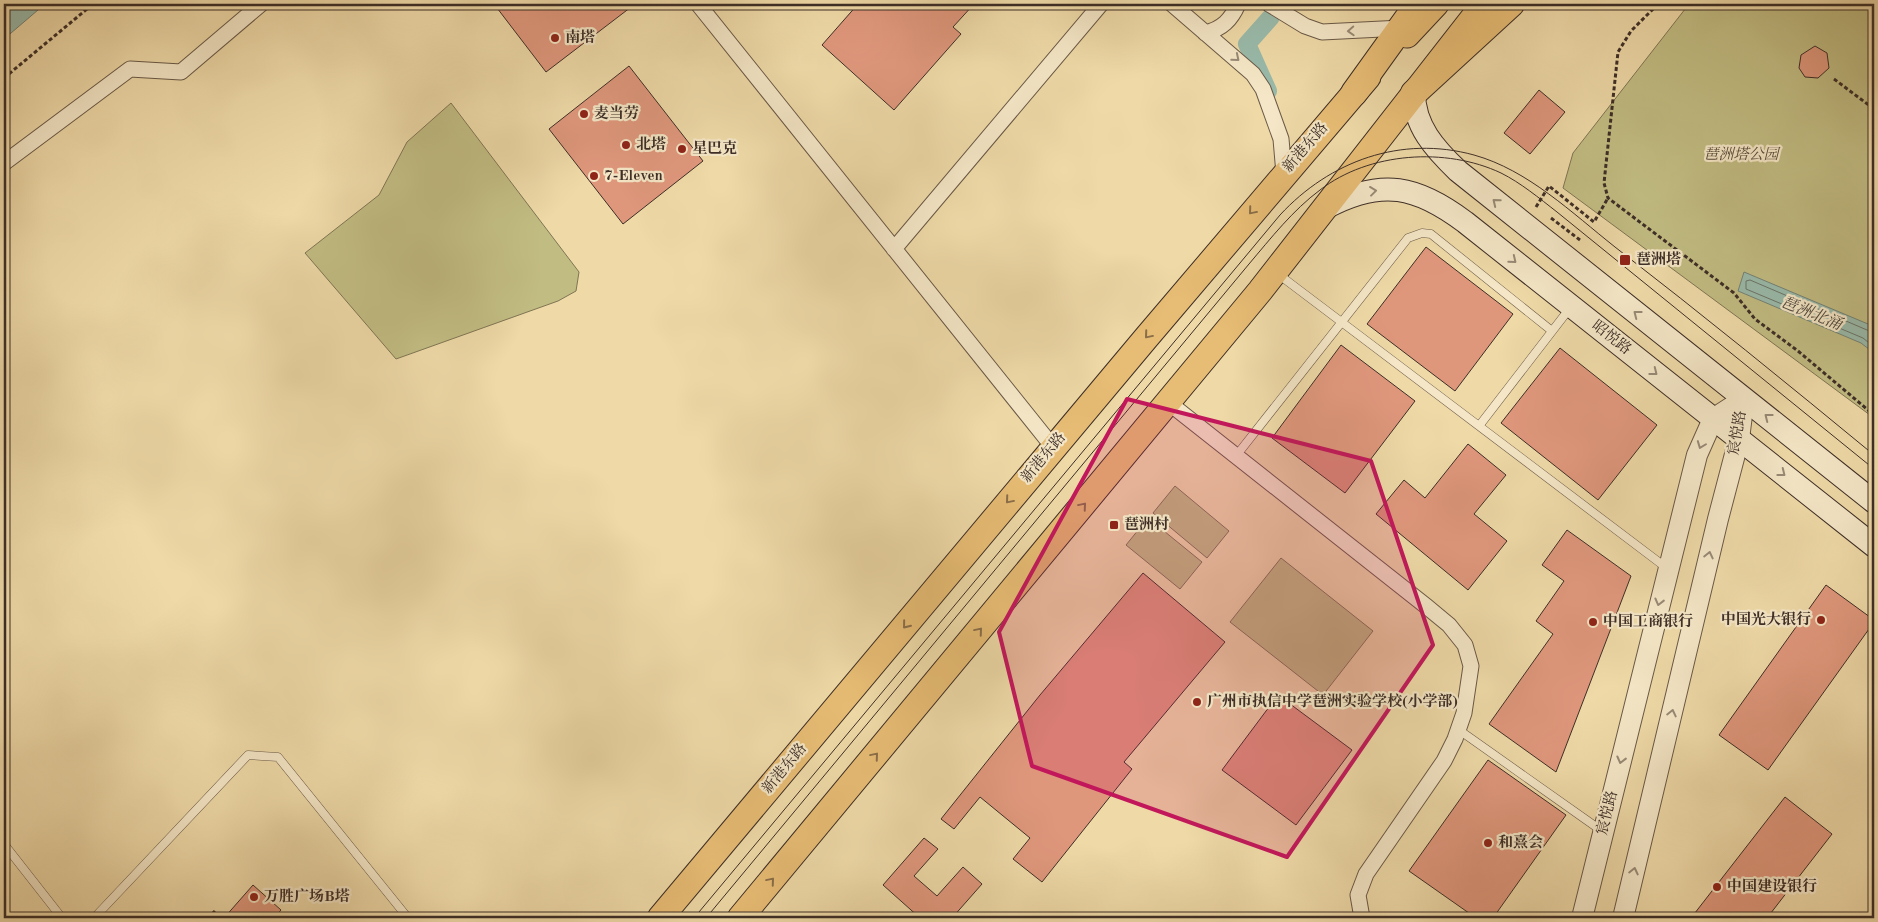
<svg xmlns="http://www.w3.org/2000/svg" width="1878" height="922" viewBox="0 0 1878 922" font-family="'Old Standard TT','Noto Serif SC',serif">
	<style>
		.green { fill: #c1bc82; stroke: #7f7554 }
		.water { fill: #99baaa; stroke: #748276 }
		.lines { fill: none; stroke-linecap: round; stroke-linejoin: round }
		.shore { stroke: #6b7468; stroke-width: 1 }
		.canal { stroke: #99baaa; stroke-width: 18 }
		.building { fill: #df977c; stroke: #3d2e27 }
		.service-casing { stroke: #695947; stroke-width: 9 }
		.minor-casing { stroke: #695947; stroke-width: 17 }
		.tertiary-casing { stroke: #695947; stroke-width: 22 }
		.secondary-casing { stroke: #3d2e27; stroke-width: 24 }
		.primary-casing { stroke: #3d2e27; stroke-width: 27 }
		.trunk-casing { stroke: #3d2e27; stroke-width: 28 }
		.path { stroke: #3d2e27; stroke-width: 3; stroke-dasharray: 4 2.5; stroke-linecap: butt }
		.service { stroke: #f4e6c6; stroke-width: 8 }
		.minor { stroke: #f4e6c6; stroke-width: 15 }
		.tertiary { stroke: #f4e6c6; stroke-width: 20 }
		.secondary { stroke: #f4e6c6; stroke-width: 22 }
		.primary { stroke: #e7bc74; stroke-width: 25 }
		.trunk { stroke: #e7bc74; stroke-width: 26 }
		.tram { stroke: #3d2e27; stroke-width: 1 }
		.oneway { stroke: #988a76 }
		.oneway2 { stroke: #8a6e4a }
		.marked { fill: #c2185b; fill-opacity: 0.2; stroke: #c2185b; stroke-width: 4; stroke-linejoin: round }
		.poi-dot { fill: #8f2418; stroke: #f4e6c6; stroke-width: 2 }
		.labels { text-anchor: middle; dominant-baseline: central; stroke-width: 4.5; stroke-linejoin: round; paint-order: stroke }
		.poi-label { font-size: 15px; font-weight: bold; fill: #3d2e27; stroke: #f4e6c6; text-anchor: start }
		.street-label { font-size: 15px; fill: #3d2e27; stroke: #f4e6c6 }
		.park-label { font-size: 15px; font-style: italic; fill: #574a39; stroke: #f4e6c6 }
		.water-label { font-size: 16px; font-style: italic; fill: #4f4a41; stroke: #f4e6c6 }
	</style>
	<rect width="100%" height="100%" fill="#eed9a7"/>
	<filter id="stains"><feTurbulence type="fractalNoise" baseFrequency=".004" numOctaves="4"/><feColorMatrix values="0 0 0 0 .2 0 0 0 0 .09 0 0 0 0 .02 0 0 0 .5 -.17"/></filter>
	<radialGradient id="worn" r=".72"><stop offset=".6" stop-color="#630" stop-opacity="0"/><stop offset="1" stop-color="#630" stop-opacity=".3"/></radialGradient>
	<path class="green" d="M1689,4H1874V418L1563,188L1573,153Z
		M451,103L579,272L576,291L558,301L396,359L305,253L379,195L407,142Z
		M1175,486L1229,531L1207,558L1153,513Z
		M1148,518L1202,562L1180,589L1126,545Z
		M1281,558L1373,631L1323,695L1230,622Z"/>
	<path class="water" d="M4,4H45L4,39Z
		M1744,272L1868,324L1874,330V353L1861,343L1738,291Z"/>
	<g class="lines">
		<path class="shore" d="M1874,333L1750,280L1746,281V289L1863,338L1874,347"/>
		<path class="canal" d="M1268,91L1247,44L1271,17"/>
	</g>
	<path class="building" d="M494,4H635L546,72Z
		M858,4H974L953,27L961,34L894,110L822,45Z
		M1815,46L1827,53L1829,68L1818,78L1805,77L1799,68L1801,55Z
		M629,66L703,161L623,224L549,129Z
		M1539,90L1565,112L1530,154L1504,133Z
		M1426,247L1513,314L1455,391L1367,324Z
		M1341,345L1415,401L1345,493L1272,438Z
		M1560,348L1657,425L1598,500L1501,423Z
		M1468,444L1506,475L1474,514L1507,541L1468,590L1376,514L1404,480L1425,498Z
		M1567,530L1631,576L1556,772L1489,724L1553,634L1536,621L1564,581L1542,565Z
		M1143,573L1225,642L1124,762L1132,769L1042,882L1013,859L1030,838L980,797L954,829L941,819L1040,695Z
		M1826,585L1874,620V622L1768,770L1719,735Z
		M1278,695L1352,750L1296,825L1222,770Z
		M1488,760L1566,815L1493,918H1476L1409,871Z
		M1785,797L1832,834L1767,918H1691Z
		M924,838L938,849L914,876L937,896L963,867L982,884L952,918H920L883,885Z
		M253,885L281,910L274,918H224Z"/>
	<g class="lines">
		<g class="service-casing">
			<path id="service" d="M1278,274L1668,569
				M1479,426L1570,308
				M1236,456L1408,238L1422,233L1431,234L1552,331
				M1459,730L1602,831
				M4,844L62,918
				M94,918L248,755L278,757L408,918"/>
		</g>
		<g class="minor-casing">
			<path id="minor" d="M698,4L1053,447
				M1172,4L1253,74L1263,89L1281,139L1284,174
				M1269,4L1305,26L1322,32L1402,28
				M1205,33C1222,29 1231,20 1238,4
				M4,163L130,69L181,72L261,4
				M894,249L1101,4
				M1169,403L1426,606L1449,625L1465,645L1471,666L1464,713L1455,739L1444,761L1366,874L1358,895L1362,918"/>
		</g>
		<g class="tertiary-casing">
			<path id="tertiary" d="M1582,918L1697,455L1713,419L1744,399
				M1623,918L1718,519L1739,439L1744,399"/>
		</g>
		<g class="secondary-casing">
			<path id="secondary" d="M1414,93C1414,126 1435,149 1458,171L1874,502
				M1327,207C1382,178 1417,186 1465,222L1874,546"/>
		</g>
		<g class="primary-casing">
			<path id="primary" d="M1407,35L1436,4
				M660,918L1146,338L1368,77
				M740,918L1260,291L1484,4"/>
		</g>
		<g class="trunk-casing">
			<path id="trunk" d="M1354,93L1418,4
				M1414,93L1511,4"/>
		</g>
		<path class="path" d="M1658,4L1631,31L1618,52L1604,183L1608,198L1734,293L1755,319L1798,351L1874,415
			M4,78L93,4
			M1834,79L1874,109
			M1536,207L1549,186L1594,222L1608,198
			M1551,218L1580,240
			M208,918L215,911"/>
		<use href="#service" class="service"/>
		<use href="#minor" class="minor"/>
		<use href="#tertiary" class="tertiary"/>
		<use href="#secondary" class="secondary"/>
		<use href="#primary" class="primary"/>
		<use href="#trunk" class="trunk"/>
		<path class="tram" d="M694,918L1280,215C1330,161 1401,135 1474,155C1528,170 1572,213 1615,247C1703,315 1789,385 1874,455
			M706,918L1249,264C1271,238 1293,210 1320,190C1369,152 1446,147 1501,173C1521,183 1539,198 1557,212L1874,469"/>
	</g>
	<defs><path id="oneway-chevron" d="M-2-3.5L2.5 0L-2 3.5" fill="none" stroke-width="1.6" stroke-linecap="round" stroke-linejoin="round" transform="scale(1.25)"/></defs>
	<g class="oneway">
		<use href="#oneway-chevron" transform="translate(1351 31) rotate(177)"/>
		<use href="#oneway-chevron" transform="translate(1236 58) rotate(40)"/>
		<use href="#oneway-chevron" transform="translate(1373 191) rotate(-7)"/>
		<use href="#oneway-chevron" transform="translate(1496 202) rotate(-141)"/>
		<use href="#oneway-chevron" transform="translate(1513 260) rotate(39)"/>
		<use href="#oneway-chevron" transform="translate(1637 314) rotate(-142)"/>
		<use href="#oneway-chevron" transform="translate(1654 372) rotate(38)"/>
		<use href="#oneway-chevron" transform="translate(1768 417) rotate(-142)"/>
		<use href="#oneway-chevron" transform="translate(1701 445) rotate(111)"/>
		<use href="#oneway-chevron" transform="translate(1782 473) rotate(38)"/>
		<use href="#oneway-chevron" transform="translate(1709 555) rotate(-77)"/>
		<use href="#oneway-chevron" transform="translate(1659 602) rotate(104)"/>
		<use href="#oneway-chevron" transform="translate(1672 713) rotate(-77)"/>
		<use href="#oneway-chevron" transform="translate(1621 760) rotate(104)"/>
		<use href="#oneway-chevron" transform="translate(1634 871) rotate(-77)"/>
	</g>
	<g class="oneway2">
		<use href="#oneway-chevron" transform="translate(1252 211) rotate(130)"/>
		<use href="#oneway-chevron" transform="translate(1148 335) rotate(130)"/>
		<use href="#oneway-chevron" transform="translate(1009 500) rotate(130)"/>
		<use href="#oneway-chevron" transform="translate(1083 506) rotate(-50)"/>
		<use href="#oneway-chevron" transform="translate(906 625) rotate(129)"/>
		<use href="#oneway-chevron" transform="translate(979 631) rotate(-50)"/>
		<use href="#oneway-chevron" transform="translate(875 756) rotate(-50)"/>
		<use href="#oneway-chevron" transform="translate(771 881) rotate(-50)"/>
	</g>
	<path class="marked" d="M1127,399L1371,461L1433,645L1287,857L1032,766L999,632Z"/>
	<g class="poi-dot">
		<circle cx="555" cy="38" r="5"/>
		<circle cx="584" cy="114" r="5"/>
		<circle cx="626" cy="145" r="5"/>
		<circle cx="682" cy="149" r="5"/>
		<circle cx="594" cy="176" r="5"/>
		<rect x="1619" y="254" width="12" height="12" rx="2.5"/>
		<rect x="1109" y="520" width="10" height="10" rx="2.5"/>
		<circle cx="1821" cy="620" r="5"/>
		<circle cx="1593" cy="622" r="5"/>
		<circle cx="1197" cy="702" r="5"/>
		<circle cx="1488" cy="843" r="5"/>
		<circle cx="1717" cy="887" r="5"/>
		<circle cx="254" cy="897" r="5"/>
	</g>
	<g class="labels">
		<g class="poi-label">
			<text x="565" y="38">南塔</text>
			<text x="594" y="114">麦当劳</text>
			<text x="636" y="145">北塔</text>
			<text x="692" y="149">星巴克</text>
			<text x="604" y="176">7-Eleven</text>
			<text x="1636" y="260">琶洲塔</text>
			<text x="1124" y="525">琶洲村</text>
			<text x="1811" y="620" text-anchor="end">中国光大银行</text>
			<text x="1603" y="622">中国工商银行</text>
			<text x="1207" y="702">广州市执信中学琶洲实验学校(小学部)</text>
			<text x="1498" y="843">和熹会</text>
			<text x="1727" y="887">中国建设银行</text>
			<text x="264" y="897">万胜广场B塔</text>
		</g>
		<g class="street-label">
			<text transform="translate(1306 148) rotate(-49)">新港东路</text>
			<text transform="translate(1611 338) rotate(38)">昭悦路</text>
			<text transform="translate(1738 433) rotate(-80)">宸悦路</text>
			<text transform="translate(1044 458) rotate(-50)">新港东路</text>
			<text transform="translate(785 769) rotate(-50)">新港东路</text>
			<text transform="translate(1608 813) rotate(-76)">宸悦路</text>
		</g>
		<g class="park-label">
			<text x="1741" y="155">琶洲塔公园</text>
		</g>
		<g class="water-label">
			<text transform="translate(1811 314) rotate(22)">琶洲北涌</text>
		</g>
	</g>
	<rect width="1878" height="922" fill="none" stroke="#eed9a7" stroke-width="20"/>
	<rect x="5" y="5" width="1868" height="912" fill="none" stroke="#3d2e27" stroke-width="2.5"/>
	<rect x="10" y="10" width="1858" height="902" fill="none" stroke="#3d2e27"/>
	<rect width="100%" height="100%" filter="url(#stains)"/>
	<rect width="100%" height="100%" fill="url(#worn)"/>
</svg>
